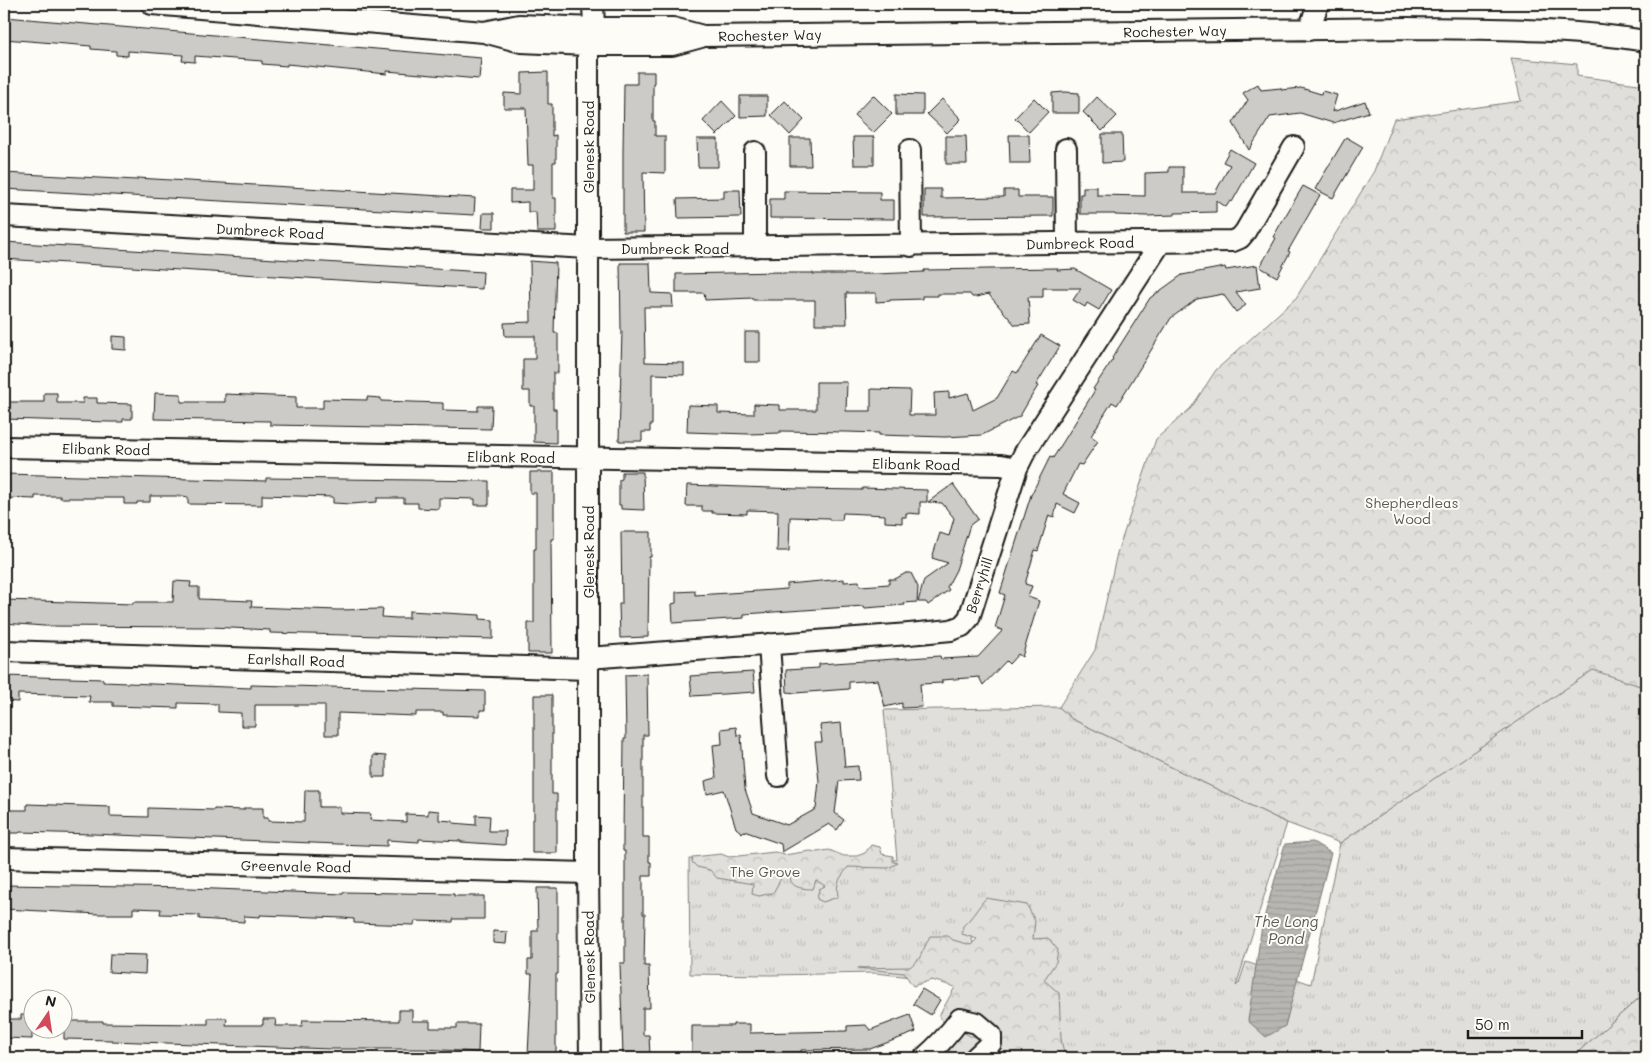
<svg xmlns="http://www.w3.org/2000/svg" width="1650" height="1062" viewBox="0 0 1650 1062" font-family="Mali,sans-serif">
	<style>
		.grass { fill: url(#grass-tufts); stroke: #7e7e7c }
		.forest { fill: url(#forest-crowns); stroke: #7e7e7c }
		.water { fill: url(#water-rules); stroke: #797876 }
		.building { fill: #cccbc8; stroke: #1c1c1c }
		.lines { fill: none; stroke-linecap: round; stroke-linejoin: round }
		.minor-casing { stroke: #1c1c1c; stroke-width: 24 }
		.minor { stroke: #fdfcf7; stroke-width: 20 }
		.labels { text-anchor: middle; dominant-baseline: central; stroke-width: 4; stroke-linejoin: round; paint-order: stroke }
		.street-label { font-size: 14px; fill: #1c1c1c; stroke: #fdfcf7 }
		.park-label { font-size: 14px; fill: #575655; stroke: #fdfcf7 }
		.water-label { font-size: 15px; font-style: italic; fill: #5a5a58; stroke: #fdfcf7 }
	</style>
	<defs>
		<pattern id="grass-tufts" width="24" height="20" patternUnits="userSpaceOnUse" patternTransform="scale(1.25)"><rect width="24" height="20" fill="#e0dfdb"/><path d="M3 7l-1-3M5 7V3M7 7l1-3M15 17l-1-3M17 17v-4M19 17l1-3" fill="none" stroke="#c0bfbb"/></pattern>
		<pattern id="forest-crowns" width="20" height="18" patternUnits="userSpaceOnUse" patternTransform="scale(1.25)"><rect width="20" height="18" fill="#e0dfdb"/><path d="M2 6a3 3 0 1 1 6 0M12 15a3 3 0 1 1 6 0" fill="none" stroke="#c0bfbb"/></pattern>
		<pattern id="water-rules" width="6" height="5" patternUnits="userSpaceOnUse" patternTransform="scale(1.25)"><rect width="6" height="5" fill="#b7b6b2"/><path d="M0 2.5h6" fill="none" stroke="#9d9c98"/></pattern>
	</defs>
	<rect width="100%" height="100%" fill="#fdfcf7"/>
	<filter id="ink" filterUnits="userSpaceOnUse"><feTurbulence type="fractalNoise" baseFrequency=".02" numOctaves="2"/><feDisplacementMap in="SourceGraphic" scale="10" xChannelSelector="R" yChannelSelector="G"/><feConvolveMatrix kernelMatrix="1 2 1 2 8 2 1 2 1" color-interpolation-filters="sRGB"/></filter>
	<g filter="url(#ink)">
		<path class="grass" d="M1593,669L1646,688V992L1571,1058H1055L969,925L975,952L921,978L875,973L771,975L690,974L689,859L897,860L884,710L1059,707L1072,719L1287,823L1236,986L1239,983L1246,962L1311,984L1340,843Z"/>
		<path class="forest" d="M1511,58L1577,64V76L1646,85V688L1593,670L1340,843L1287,823L1072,719L1059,707L1095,650L1117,553L1156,439L1191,408L1216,370L1296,298L1374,171L1394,119L1521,101Z
			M871,845L880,847L882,854L893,856V862L898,863L888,868L848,867C839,880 836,881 838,897L823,902L817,899L819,889L825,886L816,880L813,889C801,889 787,887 791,873H784L773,893L759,896L752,894L753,884L717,878L710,870L697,867L692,862L693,857L721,854L729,857L775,852L784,855L810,851L817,852L829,850L844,856H857L865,853Z
			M986,898L1027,905L1035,921L1033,939L1048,938L1058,950L1056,962L1044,980L1059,993L1061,1039L1065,1058H949L947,1055L956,1038L961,1031L970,1036H979L977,1016L960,1009L945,1024L939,1016L955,987L932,980L913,986L904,973L858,968L910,967L919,959L930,936H948L953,940L971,945L977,939L962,934L963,926C973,917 978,907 986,898Z
			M1646,992V1058H1571Z"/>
		<path class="water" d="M1313,842L1331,853L1285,1026L1266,1037L1248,1021L1262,925L1285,844Z"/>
		<path class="building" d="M5,17L481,58L479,79L387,71V74L287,64V66L262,64V61L195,56V62L182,61L183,55L128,51V56L116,55V51L91,49V46L4,39Z
			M548,72V104H552V136L556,135V162H553V198H556V232H537L536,212H528V202L510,203V190H533V165H528L526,108H504V93L522,94V73Z
			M637,72H654V83H653V121H655V136H665V173L643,172L644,232H623V152L624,84H637Z
			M1258,84L1261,90L1281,88V90L1301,88L1321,94L1322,91L1337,95L1332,112L1365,101L1369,112L1333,123L1300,113L1270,117L1249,150L1233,123L1248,100L1243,93Z
			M1065,92L1079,93V113H1052V93Z
			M896,94L923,95V115H896Z
			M873,95L892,114L873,133L854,115Z
			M740,96H767V116L740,117Z
			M1097,97L1117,116L1102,131L1083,112Z
			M1034,98L1048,112L1029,132L1015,118Z
			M942,99L961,119L947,133L927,114Z
			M722,101L736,116L717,135L703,121Z
			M785,101L804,120L790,135L771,115Z
			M1102,134H1122L1123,162L1102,163Z
			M1009,135H1029L1030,163H1010Z
			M946,136H966L967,164H946Z
			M853,137H874V165H854Z
			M1346,137L1363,147L1333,198L1315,189Z
			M790,138H810L811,166H790Z
			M697,139H718V167H698Z
			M1230,149L1254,163L1232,202L1230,201L1226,207L1216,200V212L1175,213V215L1147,216L1115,215V214H1080V194H1083V187H1097V195L1145,196V173L1169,172V167H1183V193H1215L1230,165L1223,162Z
			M4,173L137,180V178L475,198L474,215L4,189Z
			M1303,186L1320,195L1288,251L1290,252L1277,277L1260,267L1276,238L1273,237Z
			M924,189H941V198L1004,197V190H1018V197H1053V216L924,217Z
			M724,190H740L741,217L678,218L677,199L724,198Z
			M784,191L880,192V200H894V219L770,218V199H784Z
			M483,213H494V228H482Z
			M4,242L483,272L482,289L4,259Z
			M530,261L556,263L554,333H558V373H553V409H556V443L534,442V406H530V391H523V359H535V336H505L504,323L531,322Z
			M620,263H650L651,293L672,294L673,307H644L645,362L684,363V375L652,374V425H650V432H642V441H619L622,330H621Z
			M1257,265L1260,288L1236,292L1246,305L1236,312L1223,294L1197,299L1171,318L1117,405L1112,402L1091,436L1098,441L1082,465L1078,464L1063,494L1080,503L1075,513L1057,504L1054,517L1049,515L1038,551L1035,550L1025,584L1032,586L1028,597L1039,601L1022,657L1018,654L1009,664L1006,661L983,685L979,677L942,680V683L920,684L922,707L902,708V703L885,707L878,680L849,682V689L795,693L787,692L786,670L819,668V664L940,656L941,659L978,657L1003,630L995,628L1005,595L1000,593L1031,495L1050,457L1053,458L1065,439L1095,390L1093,389L1113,359L1112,358L1150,298L1182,275L1225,267L1226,270Z
			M1058,268L1057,270L1075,269L1111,290L1099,310L1087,303L1085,307L1073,300L1081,288H1043V297H1028L1030,324L1015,325L990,296L989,294L976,297H972L970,294H938V296H922V299L890,300V301L876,302V293H846L847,324H815V300H753V298L705,300L704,293H676V274L781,272V273H813V274H876L924,272V270Z
			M745,332H760V362H745Z
			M1041,335L1060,346L1036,385L1038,386L1031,397L1020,416L982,435L945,437L879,435V433L847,432L780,431V433L749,434L687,432L688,405L718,406V413L754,414V404L780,405V410H816V382H847L846,411H871V389L910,390L909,415H935L934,393L949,392V398L968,393L973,410L997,398L1013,371L1017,373Z
			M112,336L126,337V350L112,349Z
			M44,393H57V403H83V398H97V403L132,404V419H123V422H110L4,419V402H44Z
			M155,393L181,394V402H225V394L296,397V408H323V399L367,400V397L381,398V401L443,403V410L478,411V406H492L491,429L270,425V421L154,419Z
			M530,472H554V539H551L552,653H528V623H534V549H536V493H530Z
			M622,472H643L644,510L621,509V505H619V480L622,479Z
			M4,474L266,481V478L489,481V505H475V499L439,498V509L418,508V503H404V498H377V502L351,504L333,503V497L262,495V505L188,504V497L183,496H150V502H137V504H124V498H60V496H35V499L8,498L9,492L4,491Z
			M953,484L978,519L970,525L956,570L947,587L949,590L928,605L926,602H918L924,580L948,563L932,558L940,533L949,536L954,518L942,503L928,502Z
			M687,485L799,489L862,490V488L927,490V502H920V514L906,513V517H902V523L885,522V515L866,514L843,513L842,520H829V518L790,517L789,551H777L778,511L747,510V514L712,513V511H702V506H686Z
			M621,532H651V557H649L648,637L620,638L619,604H622Z
			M906,573H911L918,587L917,602L904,603L905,605L878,607L865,608L864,606L744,614V618L673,623L672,604L676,603V592L695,591V595L729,593L787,589V584L844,579V582L859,581L860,586L876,585L889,584V579H895Z
			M174,581L191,582L190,587H199V599L252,601L251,607L338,610L383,609L382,617L396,618H409V611L480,615V619L493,620V639L270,633V630L212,627L44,626L4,623V600L133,604V602H173Z
			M753,672L755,692L692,696L690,676Z
			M647,674L648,735H643V837H649V862H651V876H643V914H645L644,966H649L650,1008H643V1035H649L650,1056H623L620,963H625V851H623V837L624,739H626L625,675Z
			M4,676L103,679V682L251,688V685L485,691V710H480V716L443,715V712H416V716L338,713V735H325V705H255V726H241V713L218,712V704L178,703V708L113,706V702H89L90,696L18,694V702L4,701Z
			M534,695H552V794H557V853H532V820H534Z
			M841,723L845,767L858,766L859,780L839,781L835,813L844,820L837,830L829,824L782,852L781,844L744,831L742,833L736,828L724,790L707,794L705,781L716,778L713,745L722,744L721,729L736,727L737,735H741L745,789L753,813L787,825L816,809L819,781L815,742H822L820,725Z
			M373,755L386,756V777H373Z
			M305,790H319V807H340V813L371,814L370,820L406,822V814L428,815V810L439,811V820L453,821V823L476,825V815L490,816L489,831H506L505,845L461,842V841L419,839V842L387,840V846L93,834L20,832L19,833H4V810H27V804L110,807V816L148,817V808L214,810V809L244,810V808H263V818H268V821L304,822Z
			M4,885L190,888L343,894L344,892L454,894V896H484V919H453V922L415,921L414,925L354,923V919L343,918L260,915V917L244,916V922L199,919V915L160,914L161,909L133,908V914H99L4,909Z
			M537,888H558V974H556V1056L528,1055L532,974H528V960H532V931H538Z
			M493,931L507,932L506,944L493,943Z
			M110,954L146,955L145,974L109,972Z
			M922,989L940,1000L931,1015L913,1004Z
			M399,1010H412V1021H430V1028H457V1024H479L478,1052L424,1049H331L112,1041V1040L64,1039V1021H103V1023L208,1024V1018H227L226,1025H263V1019H276L275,1026H302L303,1020L399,1021Z
			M21,1015H32V1039L4,1038V1019H21Z
			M910,1015L916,1032L870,1049L801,1050V1052L692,1053V1026H733V1024H750V1033L847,1031V1026L866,1025L870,1030Z"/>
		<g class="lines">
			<g class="minor-casing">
				<path id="minor" d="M152,4L484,32L521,42L588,45H672L701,37
					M593,4L594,28
					M1309,30L1318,4
					M484,32L519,25L594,28H673L703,36L1408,28C1488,29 1567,28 1646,41
					M588,45V873L590,1058
					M1066,149L1067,243
					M910,150L911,246
					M755,152V247
					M4,216L588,248L1233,241L1240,238L1245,232L1294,147
					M4,447L1001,465L1017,468
					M769,644L778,776
					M4,651L588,669
					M588,658L909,634L951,630L962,626L969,618L1017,468L1025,452L1161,242
					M4,858L588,873
					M924,1058C938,1046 949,1034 960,1019L977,1023L991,1035V1043L976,1057"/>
			</g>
			<use href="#minor" class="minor"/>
		</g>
	</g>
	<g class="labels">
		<g class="street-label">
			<text transform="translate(1175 31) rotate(-1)">Rochester Way</text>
			<text transform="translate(770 35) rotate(-1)">Rochester Way</text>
			<text transform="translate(588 147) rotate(-90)">Glenesk Road</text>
			<text transform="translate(270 231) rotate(3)">Dumbreck Road</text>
			<text transform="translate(1080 243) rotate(-1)">Dumbreck Road</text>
			<text x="675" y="248">Dumbreck Road</text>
			<text transform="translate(106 449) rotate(1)">Elibank Road</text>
			<text transform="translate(511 457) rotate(1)">Elibank Road</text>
			<text transform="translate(916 464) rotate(1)">Elibank Road</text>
			<text transform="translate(588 552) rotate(-90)">Glenesk Road</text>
			<text transform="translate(979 585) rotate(-72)">Berryhill</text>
			<text transform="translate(296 660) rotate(2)">Earlshall Road</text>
			<text transform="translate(296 866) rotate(1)">Greenvale Road</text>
			<text transform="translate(589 957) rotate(-91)">Glenesk Road</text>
		</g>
		<g class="park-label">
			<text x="1412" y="502">Shepherdleas<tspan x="1412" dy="16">Wood</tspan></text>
			<text x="765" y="871">The Grove</text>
		</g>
		<g class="water-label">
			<text x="1286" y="921">The Long<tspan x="1286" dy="17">Pond</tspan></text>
		</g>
	</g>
	<rect width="1650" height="1062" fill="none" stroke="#fdfcf7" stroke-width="20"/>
	<rect x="10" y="10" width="1630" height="1042" fill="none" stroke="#1c1c1c" stroke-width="2" filter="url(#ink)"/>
	<g transform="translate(48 1014) rotate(13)"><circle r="24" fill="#fdfcf7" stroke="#a3a29f"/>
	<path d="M0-4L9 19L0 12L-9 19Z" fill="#d1495b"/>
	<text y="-8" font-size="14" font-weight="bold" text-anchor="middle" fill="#1c1c1c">N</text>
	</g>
	<path d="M1468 1030v8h114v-8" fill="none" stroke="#1c1c1c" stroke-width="2.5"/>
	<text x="1475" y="1030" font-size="15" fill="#1c1c1c" stroke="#fdfcf7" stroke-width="4" paint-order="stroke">50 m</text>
</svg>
